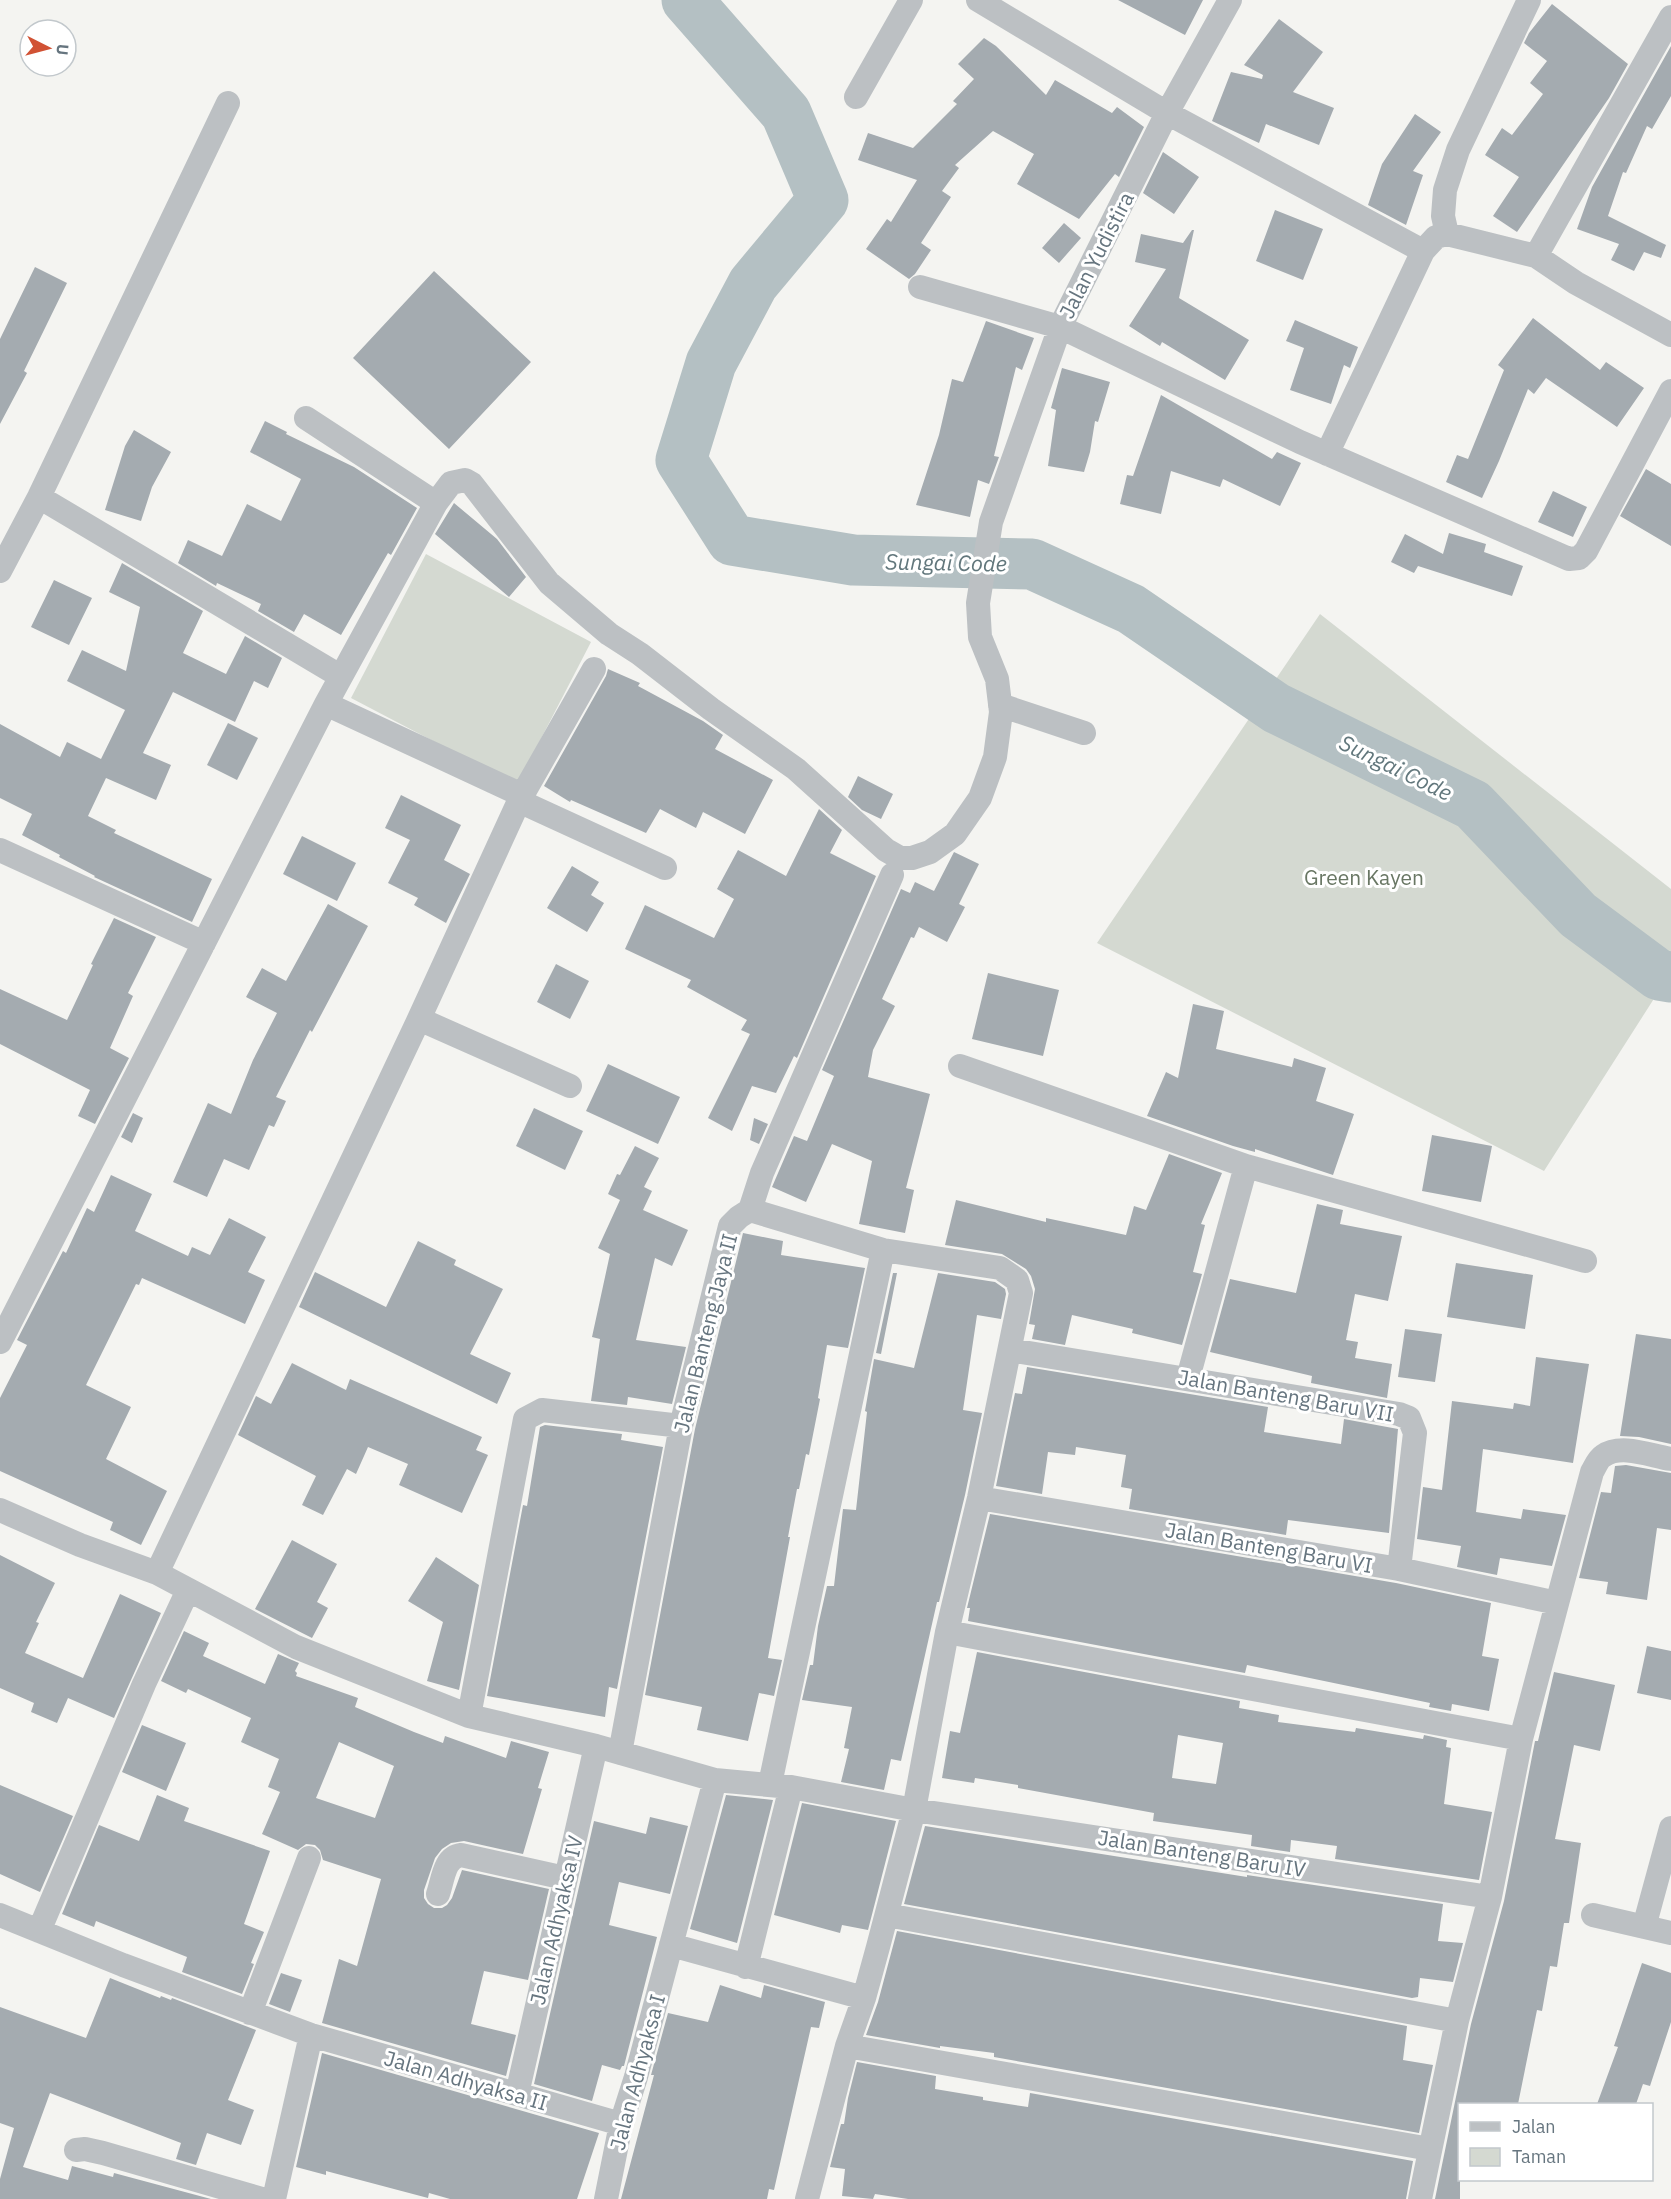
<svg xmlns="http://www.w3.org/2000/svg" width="1671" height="2199" viewBox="0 0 1671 2199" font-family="'IBM Plex Sans',sans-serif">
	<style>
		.green { fill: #d4d9d1 }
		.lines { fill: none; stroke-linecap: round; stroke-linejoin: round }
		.river { stroke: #b4c0c3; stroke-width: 51 }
		.building { fill: #a4abb0; fill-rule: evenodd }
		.street { stroke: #bcc0c3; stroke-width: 24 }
		.labels { text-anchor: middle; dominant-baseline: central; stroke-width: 6; stroke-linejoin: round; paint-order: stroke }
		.street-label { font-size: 21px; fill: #66757f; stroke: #fff }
		.park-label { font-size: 21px; fill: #697764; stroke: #fff }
		.water-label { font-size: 22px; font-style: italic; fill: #62777c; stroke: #fff }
	</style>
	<rect width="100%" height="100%" fill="#f4f4f1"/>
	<path class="green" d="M426,554L591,642L517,785L351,698Z
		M1320,614L1671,889V972L1544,1171L1097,943Z"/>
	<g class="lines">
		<path class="river" d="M687,0L786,113L823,200L753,284L711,363L681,460L732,540L853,560L1032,564L1131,609L1276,708L1473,805L1578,915L1659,975L1671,977"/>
	</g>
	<path class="building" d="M1118,0H1203L1185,35Z
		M1552,4L1628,64L1609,98L1517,232L1493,216L1519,177L1485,155L1502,128L1512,135L1543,94L1530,83L1547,61L1524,43L1529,33Z
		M1279,19L1323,52L1293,92L1334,108L1319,145L1266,124L1259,143L1212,121L1231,72L1262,79L1263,75L1244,65Z
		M984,38L996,46L1046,95L1055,80L1112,113L1117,107L1144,127L1119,177L1115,174L1079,219L1017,184L1034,154L993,131L955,165L959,168L942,191L951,197L921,243L931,250L915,274L909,279L866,249L887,219L891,222L917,180L858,160L868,133L913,148L957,104L953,101L974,79L958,64Z
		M1671,46V96L1652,129L1647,126L1626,173L1623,172L1608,216L1666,245L1661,258L1644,252L1634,271L1611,260L1619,244L1577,229L1592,187Z
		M1415,114L1441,132L1413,171L1423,175L1406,225L1368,205L1382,164Z
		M1163,152L1199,177L1174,214L1143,193Z
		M1275,210L1323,229L1303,280L1256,261Z
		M1064,223L1081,238L1059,263L1042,248Z
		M1192,230H1194L1179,298L1249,340L1225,380L1162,342L1160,346L1129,326L1166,269L1135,262L1141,234L1183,243Z
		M35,267L67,283L24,371L27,373L0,424V339Z
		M434,271L531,362L449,449L353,358Z
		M1533,318L1600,370L1606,362L1644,388L1617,427L1546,378L1534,394L1528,389L1499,461L1482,498L1446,482L1457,455L1468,459L1504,370L1498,365Z
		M1295,320L1358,347L1350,368L1344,365L1331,404L1290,390L1304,348L1286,341Z
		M986,321L1034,338L1022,370L1016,367L994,456L999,457L989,484L978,480L970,517L916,505L939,435L952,379L963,382Z
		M1062,368L1110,382L1098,422L1095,421L1090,452L1084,472L1048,466L1056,410L1051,408Z
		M1161,395L1272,459L1277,452L1301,463L1280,506L1223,479L1220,487L1171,471L1161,514L1120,504L1127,475L1133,476Z
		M265,421L287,432L286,434L354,467L417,508L391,555L388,553L341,635L304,614L294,632L258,611L261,604L217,583L216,586L178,563L188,540L222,556L247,504L281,521L301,479L250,452Z
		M134,430L171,452L152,487L141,521L105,510L125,446Z
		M1646,469L1671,484V546L1620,516Z
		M1553,491L1587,507L1573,537L1538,522Z
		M454,503L497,539L526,577L509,597L435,534Z
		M1449,533L1486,544L1484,552L1523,566L1512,596L1418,566L1414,573L1391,562L1405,534L1443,554Z
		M122,563L203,611L183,653L226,674L245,636L282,658L268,688L254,681L235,722L173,692L143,753L171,765L156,800L106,778L88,816L116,830L114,833L212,879L192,922L94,877L95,876L59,857L60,855L22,835L32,814L0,798V724L60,757L67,742L101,759L125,710L67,681L82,650L126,671L140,607L109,592Z
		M54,580L92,598L69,645L31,627Z
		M608,669L640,683L638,686L703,721L723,735L715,749L773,780L745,834L703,812L696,828L660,809L646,833L571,800L570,802L544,786L606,676Z
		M228,723L258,738L237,780L207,765Z
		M858,776L893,794L881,819L862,810L848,797Z
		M401,795L461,825L444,860L470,874L446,923L414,905L418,898L388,883L410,840L385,828Z
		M819,809L842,830L830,853L876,876L797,1058L794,1056L776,1093L752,1086L732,1131L708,1118L750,1034L741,1030L747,1020L687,987L691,980L625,949L645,905L714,938L734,899L717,889L738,850L786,876Z
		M302,836L356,863L337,901L283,874Z
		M954,852L979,864L959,904L965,907L947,942L919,927L914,938L911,937L882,999L895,1006L873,1050L868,1077L930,1094L906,1188L914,1190L905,1233L859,1224L872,1161L832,1144L806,1202L772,1187L794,1136L807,1141L834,1076L822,1070L901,889L910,893L915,882L934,891Z
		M572,866L599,882L591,895L604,903L587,932L547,908Z
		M328,904L368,926L312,1032L310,1030L276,1097L286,1101L274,1127L269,1125L249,1170L224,1159L207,1197L173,1182L208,1103L231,1114L253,1060L277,1013L246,997L262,968L286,981Z
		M114,918L156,937L128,993L133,996L110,1048L129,1058L95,1124L78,1116L90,1090L0,1044V989L67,1020L93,965L91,964Z
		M556,964L589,981L570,1019L537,1002Z
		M988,973L1059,990L1043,1056L972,1039Z
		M1193,1004L1224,1011L1216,1049L1292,1067L1294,1058L1326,1068L1316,1101L1354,1114L1333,1175L1255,1149V1152L1233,1146L1147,1116L1166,1072L1178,1078Z
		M608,1064L680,1097L658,1144L586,1111Z
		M534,1108L583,1131L565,1170L516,1146Z
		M133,1113L143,1118L132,1143L121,1137Z
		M754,1118L768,1124L759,1144L750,1140Z
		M1432,1135L1492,1146L1481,1202L1422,1191Z
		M635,1146L659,1158L644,1187L652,1191L643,1210L688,1230L672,1266L655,1258L636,1340L686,1347L672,1404L628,1397L627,1405L591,1401L600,1339L592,1337L610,1254L598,1248L620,1200L608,1194L617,1174L620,1175Z
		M1169,1154L1222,1173L1201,1224L1205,1225L1193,1272L1202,1274L1182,1345L1132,1333L1133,1329L1072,1315L1065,1345L1032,1339L1035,1325L1029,1324L1035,1289L1031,1276L1026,1269L1002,1254L945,1245L956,1200L1046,1222V1218L1126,1235L1134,1206L1146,1210Z
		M111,1175L152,1194L135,1231L188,1256L192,1247L210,1255L229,1218L266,1237L248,1272L265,1280L245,1324L142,1278L139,1285L136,1284L86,1385L131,1407L106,1459L167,1491L141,1545L110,1530L113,1522L0,1471V1398L27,1345L17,1340L63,1251L66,1253L87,1208L94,1212Z
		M1317,1204L1343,1210L1340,1224L1402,1236L1388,1301L1355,1294L1346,1340L1358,1342L1355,1358L1392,1364L1387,1398L1311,1383L1312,1376L1210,1352L1230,1279L1296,1293Z
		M743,1233L783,1241L781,1255L865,1268L848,1348L827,1345L818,1398L820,1399L809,1455L806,1454L799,1489H797L788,1537H790L768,1658L782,1660L774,1696L759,1693L748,1741L697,1730L702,1707L645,1695L695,1429Z
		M418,1241L456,1260L454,1265L503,1289L470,1354L511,1373L497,1404L299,1307L315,1272L386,1307Z
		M1456,1263L1533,1275L1525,1329L1447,1317Z
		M893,1273H897L881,1354L876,1353Z
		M938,1273L995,1282L1005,1289L1006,1294L1001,1319L977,1315L963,1410L982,1413L965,1495L939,1602H937L901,1761L891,1759L884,1790L841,1782L849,1749L844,1748L852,1707L802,1700L810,1665H813L818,1626L827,1586H834L843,1509L856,1510L867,1412L865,1411L874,1359L914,1368Z
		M1405,1329L1442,1334L1435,1382L1398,1377Z
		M1636,1334L1671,1339V1444L1639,1437L1620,1436Z
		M1536,1357L1589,1364L1573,1463L1483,1449L1476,1512L1521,1519L1523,1509L1566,1515L1552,1566L1500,1558L1497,1575L1457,1567L1461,1546L1417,1539L1423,1487L1442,1490L1452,1401L1513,1409L1514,1403L1530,1406Z
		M292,1363L346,1390L350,1379L482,1437L476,1450L488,1455L462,1513L399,1485L408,1464L368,1447L356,1474L347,1469L323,1515L302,1505L316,1476L238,1435L256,1396L271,1404Z
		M1027,1367L1268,1407L1264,1432L1341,1444L1344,1419L1398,1429L1389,1533L1288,1520L1286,1535L1129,1509L1132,1489L1121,1487L1126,1455L1076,1447L1075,1455L1048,1452L1042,1494L996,1486L1015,1393L1022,1394Z
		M545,1425L622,1434L621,1440L663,1447L617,1689L609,1687L605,1717L487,1696L523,1505L527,1506L540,1427Z
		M1626,1465L1671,1473V1530L1657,1528L1647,1600L1606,1594L1608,1582L1579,1578L1601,1492L1611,1493L1615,1466Z
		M990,1514L1396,1583L1491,1603L1482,1656L1499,1659L1489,1711L1452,1704L1451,1711L1429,1707L1430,1703L1247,1665L1245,1673L968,1621L970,1608H967Z
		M292,1540L337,1564L317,1602L328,1608L312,1638L255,1609Z
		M0,1555L55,1583L36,1622L39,1623L25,1653L83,1678L120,1594L161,1613L114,1718L68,1698L57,1723L31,1712L34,1703L0,1688Z
		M436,1557L479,1585L459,1690L427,1681L443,1622L408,1601Z
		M184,1631L209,1643L203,1656L265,1684L278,1654L299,1663L295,1671L297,1673L296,1676L358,1698L355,1707L414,1732L443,1743L445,1736L506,1758L511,1741L549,1752L538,1788L542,1789L523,1854L464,1841L451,1843L442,1849L435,1858L424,1890V1898L428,1904L434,1908H442L447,1905L452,1898L462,1870L549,1889L528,1980L484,1971L471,2024L516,2035L506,2076L322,2023L339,1959L357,1966L381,1879L323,1860L320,1850L315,1845L306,1844L298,1850L262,1834L280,1792L268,1787L279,1759L241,1742L251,1718L188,1689L186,1693L161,1681ZM339,1742L394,1766L375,1818L316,1798Z
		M1647,1646L1671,1651V1700L1637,1693Z
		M977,1652L1240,1701L1239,1708L1279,1715L1278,1722L1355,1732L1356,1728L1423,1739L1424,1735L1447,1740L1446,1747L1451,1748L1444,1804L1492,1812L1479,1880L1335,1859L1337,1846L1291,1840L1290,1852L1251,1846L1252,1835L1153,1821L1154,1813L1018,1788V1785L975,1778L974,1783L942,1778L950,1731L960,1733ZM1178,1735L1223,1743L1216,1784L1172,1778Z
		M1554,1672L1615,1685L1600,1751L1574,1745L1555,1839L1581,1843L1569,1923H1564L1557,1967L1550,1966L1542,2011L1537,2010L1518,2104H1460V2199H1435L1471,2024L1504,1901L1535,1741H1538Z
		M142,1725L186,1743L166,1791L122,1772Z
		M0,1785L73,1816L40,1892L0,1874Z
		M157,1795L189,1808L184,1821L270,1851L244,1924L264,1932L251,1963L254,1964L242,1994L182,1972L187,1957L96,1921L94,1927L62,1914L99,1825L139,1841Z
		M726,1795L773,1800L737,1943L690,1929Z
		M802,1803L896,1821L868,1930L842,1925L840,1933L774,1915Z
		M650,1817L688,1826L670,1894L619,1882L609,1925L657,1937L624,2066H622L620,2070L602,2065L592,2101L534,2084L594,1821L646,1834Z
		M925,1826L1247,1877V1875L1443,1904L1438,1941L1463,1943L1453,1982L1420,1978L1418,1997L1412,1998L904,1904Z
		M897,1931L1407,2026L1403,2060L1433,2065L1419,2133L994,2057V2053L940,2046V2048L866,2035L878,2002Z
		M1642,1963L1671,1973V2022L1650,2086L1643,2084L1636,2104H1597L1618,2047L1614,2046Z
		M281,1973L302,1980L290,2012L269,2004Z
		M110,1978L160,1998L161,1996L171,2000L172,1998L256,2030L228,2100L254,2110L241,2145L207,2133L196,2165L176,2159L181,2143L50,2093L23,2167L68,2180L72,2166L113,2177L114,2173L211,2199H0V2179L14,2128L0,2123V2007L86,2038Z
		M720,1985L761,1998L764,1985L825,2002L819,2028L811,2027L774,2190L769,2189L767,2199H621L654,2075H651L668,2013L708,2022Z
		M322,2053L599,2133L577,2199H450L429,2193L428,2198L326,2171V2175L296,2167Z
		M857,2062L936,2076L935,2089L983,2097V2100L1028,2107L1030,2093L1413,2161L1406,2199H908L875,2194L873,2199L842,2196L845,2169L830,2167L841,2124H844L848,2098Z"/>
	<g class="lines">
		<path class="street" d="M978,0L1167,113L1423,251L1436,237L1447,234L1536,256L1576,283L1671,335
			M856,97L911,0
			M1447,234L1443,216L1445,190L1458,150L1529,0
			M1536,256L1671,17
			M920,287L1060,327L1300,442L1569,559L1579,558L1586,551L1671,391
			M306,418L436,503
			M1327,454L1423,251
			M39,497L340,676
			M0,571L39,497L228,103
			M326,704L522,795
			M1000,705L1084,733
			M519,801L665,868
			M0,850L204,943
			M419,1019L570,1086
			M960,1066L1246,1166L1585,1261
			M750,1210L883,1250L1000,1268L1017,1280L1021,1293L979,1498L947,1632L914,1810L878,1947L864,1998L847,2046L807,2199
			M0,1342L326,704L436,503L451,483L465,480L472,484L549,583L609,634L640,654L711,709L796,769L886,850L900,858H912L930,852L955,834L980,798L995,757L1001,712L997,679L980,637L978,603L991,522L1060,327L1167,113L1230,0
			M1010,1350L1399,1414L1409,1418L1415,1433L1399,1569
			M1188,1378L1246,1166
			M979,1498L1399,1569L1557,1603
			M0,1510L80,1545L157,1573L296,1647L469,1716L596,1746L715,1780L791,1787L914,1810L1490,1897
			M157,1573L419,1019L519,801L594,669
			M947,1632L1521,1739
			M469,1716L525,1419L542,1410L681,1426
			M620,1753L681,1426L730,1226L739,1217L750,1210L762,1173L892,875
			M770,1784L883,1250
			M438,1894C443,1880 444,1857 461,1855L565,1878
			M0,1915L123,1965L311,2035L621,2124
			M887,1915L1457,2021
			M1593,1915L1671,1933
			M1644,1927L1671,1828
			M39,1931L144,1684L188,1590
			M671,1945L864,1998
			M746,1967L791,1787
			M250,2013L309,1858
			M847,2046L1430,2149
			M517,2094L596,1746
			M76,2150L85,2149L103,2153L262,2199
			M274,2199L311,2035
			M606,2199L621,2124L636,2077L715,1780
			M1420,2199L1457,2021L1490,1897L1521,1739L1592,1472C1595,1467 1598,1459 1603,1456C1621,1443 1651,1456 1671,1459"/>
	</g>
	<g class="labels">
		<g class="street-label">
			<text transform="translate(1096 255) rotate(-63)">Jalan Yudistira</text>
			<text transform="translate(705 1333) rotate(-76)">Jalan Banteng Jaya II</text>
			<text transform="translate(1286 1395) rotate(10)">Jalan Banteng Baru VII</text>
			<text transform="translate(1269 1547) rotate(10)">Jalan Banteng Baru VI</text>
			<text transform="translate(1202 1853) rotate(9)">Jalan Banteng Baru IV</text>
			<text transform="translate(556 1920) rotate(-77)">Jalan Adhyaksa IV</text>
			<text transform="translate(637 2072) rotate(-75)">Jalan Adhyaksa I</text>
			<text transform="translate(466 2080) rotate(16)">Jalan Adhyaksa II</text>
		</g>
		<g class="park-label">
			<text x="1364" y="877">Green Kayen</text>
		</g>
		<g class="water-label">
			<text transform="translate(946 562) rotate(1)">Sungai Code</text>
			<text transform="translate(1396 767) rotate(26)">Sungai Code</text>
		</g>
	</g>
	<rect x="1458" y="2103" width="195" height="78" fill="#ffffff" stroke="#c2c8cc" stroke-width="1.5"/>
	<rect x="1470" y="2122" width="30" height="9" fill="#bcc0c3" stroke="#c2c8cc" stroke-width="1.5"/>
	<text x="1512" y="2133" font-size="18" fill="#66757f">Jalan</text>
	<rect x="1470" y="2148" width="30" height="18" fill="#d4d9d1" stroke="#c2c8cc" stroke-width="1.5"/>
	<text x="1512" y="2163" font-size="18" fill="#66757f">Taman</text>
	<g transform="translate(48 48) rotate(96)"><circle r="28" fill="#ffffff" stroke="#c2c8cc" stroke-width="1.5"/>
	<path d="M0-4.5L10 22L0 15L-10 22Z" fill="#d15234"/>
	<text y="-9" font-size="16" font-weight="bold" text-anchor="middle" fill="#66757f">U</text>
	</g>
</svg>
